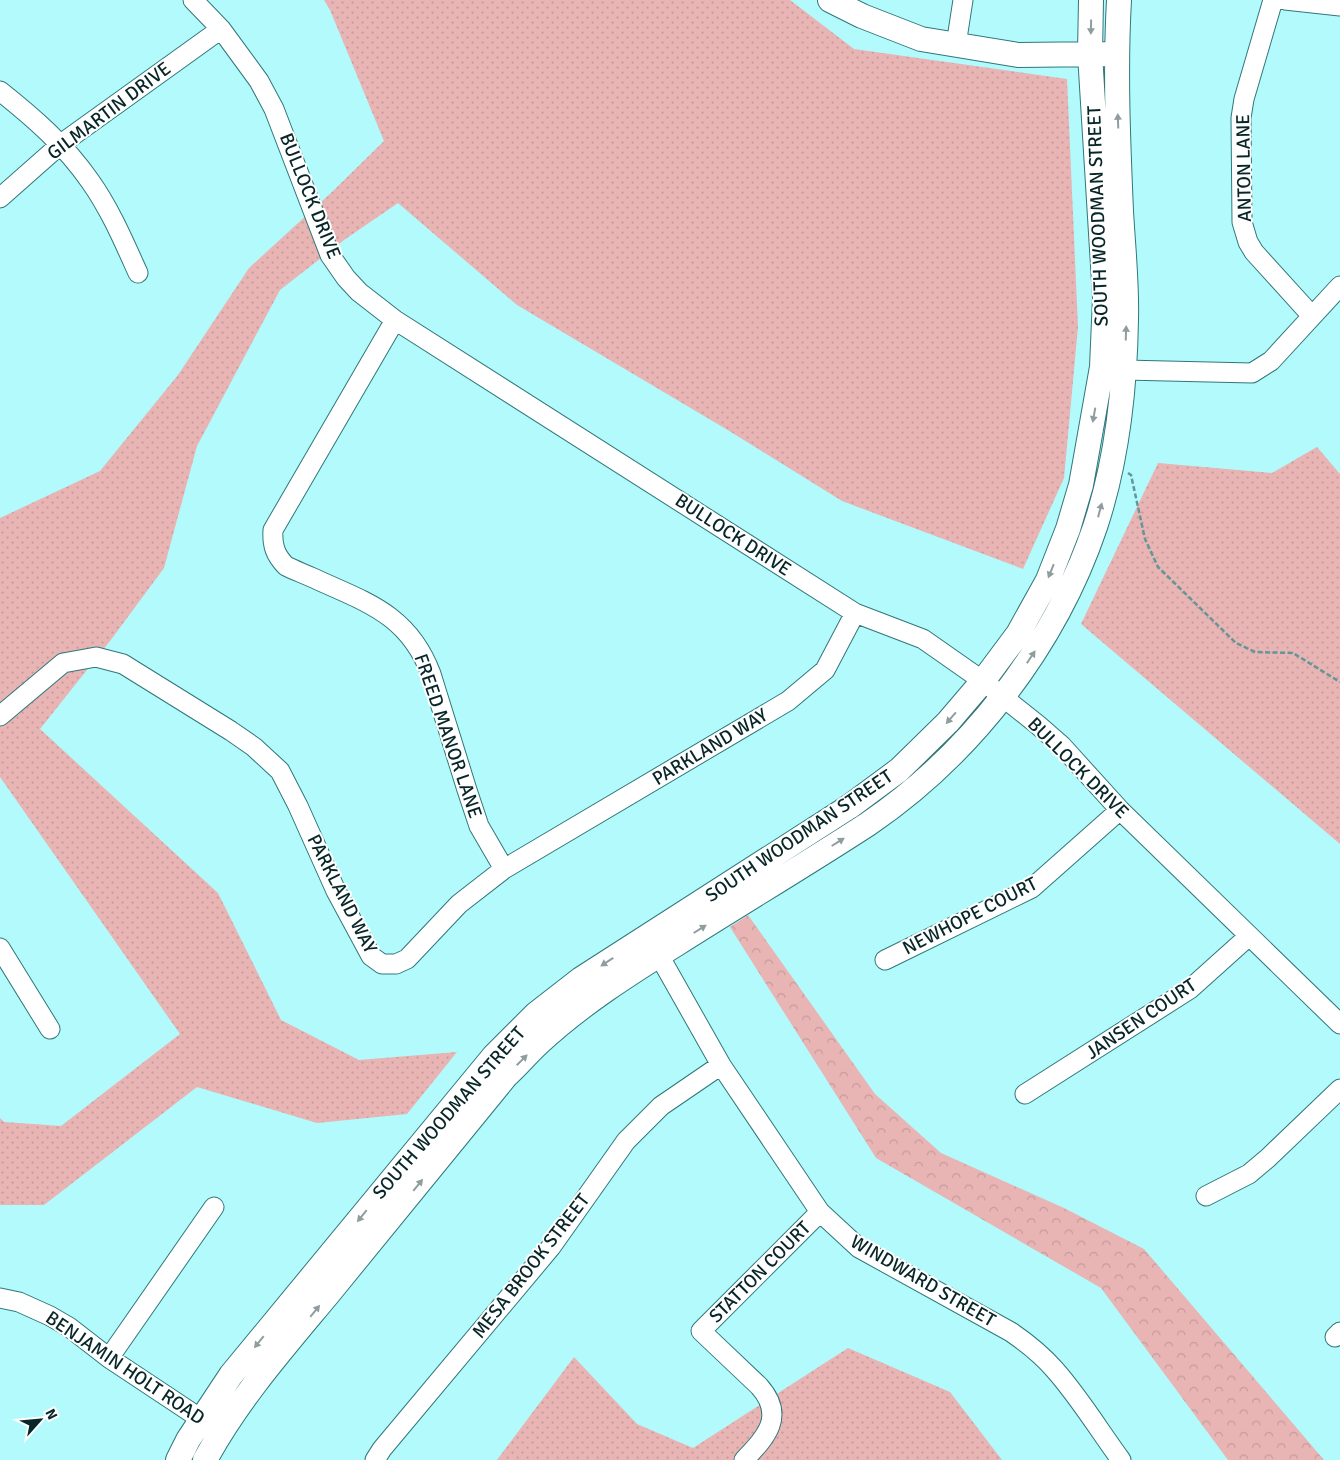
<svg xmlns="http://www.w3.org/2000/svg" width="1340" height="1460" viewBox="0 0 1340 1460" font-family="Signika,sans-serif">
	<style>
		.green { fill: url(#green-dots) }
		.forest { fill: url(#forest-crowns) }
		.lines { fill: none; stroke-linecap: round; stroke-linejoin: round }
		.minor-casing { stroke: #30777a; stroke-width: 21 }
		.major-casing { stroke: #30777a; stroke-width: 26 }
		.path { stroke: #629698; stroke-width: 2.5; stroke-dasharray: 5 2.5; stroke-linecap: butt }
		.minor { stroke: #fff; stroke-width: 19 }
		.major { stroke: #fff; stroke-width: 24 }
		.oneway { fill: #909d9e }
		.labels { text-anchor: middle; dominant-baseline: central; stroke-width: 4; stroke-linejoin: round; paint-order: stroke }
		.street-label { font-size: 19px; fill: #082627; stroke: #fff }
	</style>
	<defs>
		<pattern id="green-dots" width="8" height="8" patternUnits="userSpaceOnUse" patternTransform="scale(1.25)"><rect width="8" height="8" fill="#e8b4b4"/><path d="M2 2h.1M6 6h.1" fill="none" stroke="#c69b9b" stroke-width="1.8" stroke-linecap="round"/></pattern>
		<pattern id="forest-crowns" width="20" height="18" patternUnits="userSpaceOnUse" patternTransform="scale(1.25)"><rect width="20" height="18" fill="#e8b4b4"/><path d="M2 6a3 3 0 1 1 6 0M12 15a3 3 0 1 1 6 0" fill="none" stroke="#c69b9b"/></pattern>
	</defs>
	<rect width="100%" height="100%" fill="#b2fafc"/>
	<path class="green" d="M324,0H790L854,49L1067,79L1078,327L1064,478L1023,569L842,501L726,429L517,305L398,203L344,240L280,290L197,446L164,568L110,641L40,729L218,893L281,1020L359,1060L457,1052L407,1114L317,1123L197,1087L44,1205H0V1118L4,1122L61,1126L180,1034L0,777V518L100,471L178,375L249,268L333,191L384,141L330,10Z
		M1317,447L1340,474V844L1081,624L1158,463L1272,473Z
		M848,1348L950,1392L1002,1460H497L574,1357L637,1424L693,1448Z"/>
	<path class="forest" d="M748,915L875,1094L941,1153L1064,1208L1144,1249L1324,1460H1228L1101,1288L876,1158L730,927Z"/>
	<g class="lines">
		<g class="minor-casing">
			<path id="minor" d="M193,0L221,29L259,81L274,109L330,255L346,278L359,292L395,320L855,613L923,639L983,681L1038,725L1062,746L1120,810L1340,1024
				M1273,0L1244,99L1241,118L1242,222L1248,242L1254,252L1312,316
				M1285,0L1340,6
				M956,45L963,0
				M0,91C34,118 65,145 90,181C110,209 124,242 138,273
				M0,198L61,144L221,29
				M395,320L273,530C272,545 275,555 286,566C294,570 302,573 311,577C365,602 408,613 431,674L467,790L479,826L504,869
				M1110,368L1124,370L1252,373L1271,361L1340,286
				M0,716L63,663L96,657L123,664L231,731L254,747L280,771L298,806L336,891L371,956L382,964H396L407,959L459,904L504,869L788,701L825,670L855,613
				M652,943L721,1065L820,1212L859,1248L1011,1332C1027,1343 1042,1355 1055,1370C1079,1397 1099,1430 1121,1460
				M0,948L50,1029
				M885,960L1032,888L1120,810
				M1025,1094L1190,989L1249,936
				M1206,1196L1249,1174L1268,1158L1340,1089
				M0,1298L19,1302L50,1316L69,1327L109,1358L213,1427
				M1335,1337L1340,1332
				M109,1358L214,1207
				M375,1460L382,1449L551,1247L626,1141L661,1106L721,1065
				M744,1460C766,1437 786,1416 759,1386L701,1331L820,1212"/>
		</g>
		<g class="major-casing">
			<path id="major" d="M830,0L862,16L921,39L1018,55L1106,54
				M178,1460L188,1440L231,1375L494,1056L536,1014L581,979L849,807L899,770L948,722L983,681L1018,634L1048,580L1068,529L1081,485L1102,367L1105,298L1090,54L1091,0
				M205,1460C238,1399 285,1346 329,1293C388,1221 447,1148 506,1076C518,1065 528,1053 540,1042C581,1004 630,973 678,943C741,903 805,865 868,824C971,754 1055,645 1095,527C1117,461 1125,388 1126,319C1127,283 1123,247 1121,211C1118,141 1115,70 1119,0"/>
		</g>
		<path class="path" d="M1128,473L1131,475L1145,539L1158,567L1236,643L1255,652L1293,653L1340,682"/>
		<use href="#minor" class="minor"/>
		<use href="#major" class="major"/>
	</g>
	<defs><path id="oneway-solid" d="M-6-.8H1V-3.2L6.5 0L1 3.2V.8H-6Z" transform="scale(1.25)"/></defs>
	<g class="oneway">
		<use href="#oneway-solid" transform="translate(1091 27) rotate(91)"/>
		<use href="#oneway-solid" transform="translate(1118 121) rotate(-92)"/>
		<use href="#oneway-solid" transform="translate(1126 333) rotate(-88)"/>
		<use href="#oneway-solid" transform="translate(1094 415) rotate(100)"/>
		<use href="#oneway-solid" transform="translate(1100 510) rotate(-75)"/>
		<use href="#oneway-solid" transform="translate(1051 571) rotate(112)"/>
		<use href="#oneway-solid" transform="translate(1031 657) rotate(-56)"/>
		<use href="#oneway-solid" transform="translate(951 718) rotate(131)"/>
		<use href="#oneway-solid" transform="translate(838 842) rotate(-32)"/>
		<use href="#oneway-solid" transform="translate(700 929) rotate(-32)"/>
		<use href="#oneway-solid" transform="translate(607 962) rotate(147)"/>
		<use href="#oneway-solid" transform="translate(522 1060) rotate(-45)"/>
		<use href="#oneway-solid" transform="translate(418 1185) rotate(-51)"/>
		<use href="#oneway-solid" transform="translate(362 1216) rotate(129)"/>
		<use href="#oneway-solid" transform="translate(315 1311) rotate(-51)"/>
		<use href="#oneway-solid" transform="translate(259 1342) rotate(129)"/>
	</g>
	<g class="labels">
		<g class="street-label">
			<text transform="translate(109 111) rotate(-37)">GILMARTIN DRIVE</text>
			<text transform="translate(1244 168) rotate(-91)">ANTON LANE</text>
			<text transform="translate(310 196) rotate(68)">BULLOCK DRIVE</text>
			<text transform="translate(1098 216) rotate(-92)">SOUTH WOODMAN STREET</text>
			<text transform="translate(733 535) rotate(33)">BULLOCK DRIVE</text>
			<text transform="translate(448 736) rotate(71)">FREED MANOR LANE</text>
			<text transform="translate(710 747) rotate(-31)">PARKLAND WAY</text>
			<text transform="translate(1078 768) rotate(45)">BULLOCK DRIVE</text>
			<text transform="translate(799 836) rotate(-34)">SOUTH WOODMAN STREET</text>
			<text transform="translate(342 894) rotate(63)">PARKLAND WAY</text>
			<text transform="translate(970 916) rotate(-27)">NEWHOPE COURT</text>
			<text transform="translate(1141 1019) rotate(-34)">JANSEN COURT</text>
			<text transform="translate(449 1113) rotate(-49)">SOUTH WOODMAN STREET</text>
			<text transform="translate(531 1266) rotate(-52)">MESA BROOK STREET</text>
			<text transform="translate(760 1272) rotate(-45)">STATTON COURT</text>
			<text transform="translate(923 1281) rotate(30)">WINDWARD STREET</text>
			<text transform="translate(125 1368) rotate(34)">BENJAMIN HOLT ROAD</text>
		</g>
	</g>
	<g transform="translate(40 1420) rotate(63)" stroke="#ffffff" stroke-width="4" paint-order="stroke">
	<path d="M0-4L9 19L0 12L-9 19Z" fill="#082627"/>
	<text y="-8" font-size="14" font-weight="bold" text-anchor="middle" fill="#082627">N</text>
	</g>
</svg>
